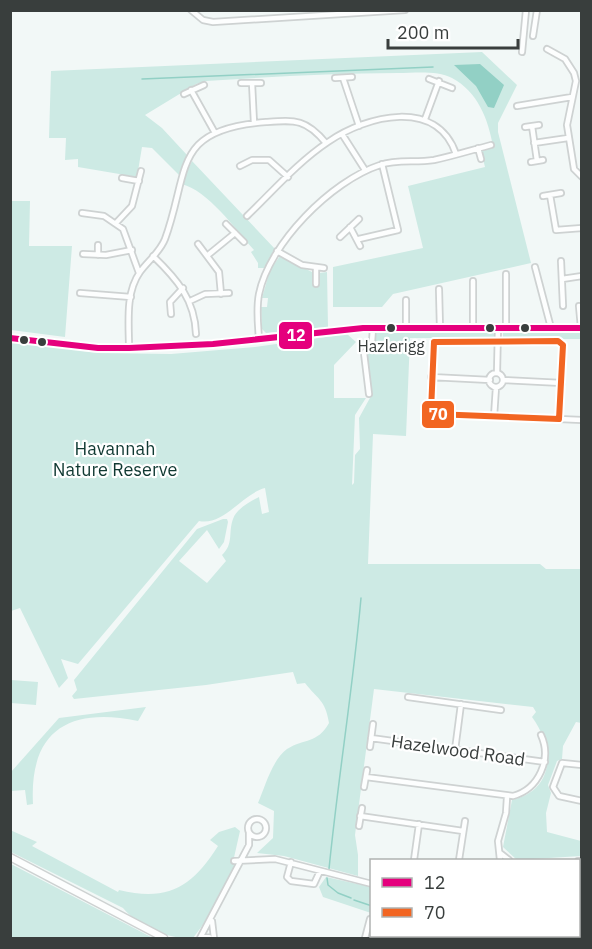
<svg xmlns="http://www.w3.org/2000/svg" width="592" height="949" viewBox="0 0 592 949" font-family="'IBM Plex Sans',sans-serif">
	<style>
		.green { fill: #cdeae4 }
		.water { fill: #92d0c5 }
		.lines { fill: none; stroke-linecap: round; stroke-linejoin: round }
		.stream { stroke: #92d0c5; stroke-width: 1.5 }
		.minor-casing { stroke: #ced2d2; stroke-width: 8 }
		.tertiary-casing { stroke: #ced2d2; stroke-width: 9 }
		.minor { stroke: #fdfefe; stroke-width: 4.5 }
		.tertiary { stroke: #fdfefe; stroke-width: 6 }
		.bus-1-casing { stroke: #fff; stroke-width: 10 }
		.bus-2-casing { stroke: #fff; stroke-width: 10 }
		.bus-1 { stroke: #e5007d; stroke-width: 6 }
		.bus-2 { stroke: #f26522; stroke-width: 6 }
		.bus-dot { fill: #393e3d; stroke: #fff; stroke-width: 2 }
		.labels { text-anchor: middle; dominant-baseline: central; stroke-width: 4.5; stroke-linejoin: round; paint-order: stroke }
		.bus-label { font-size: 16px; fill: #393e3d; stroke: #fff }
		.park-label { font-size: 18px; fill: #103932; stroke: #fff }
		.street-label { font-size: 18px; fill: #393e3d; stroke: #fff }
		.line-badge { stroke: #fff; stroke-width: 2 }
		.badge-label { font-size: 16px; text-anchor: middle; font-weight: bold; fill: #fff }
	</style>
	<rect width="100%" height="100%" fill="#f2f8f7"/>
	<path class="green" d="M482,52L517,85L498,123V132L531,263L393,294L382,307H333V267L423,248L408,186L485,167L481,151L493,146C488,119 478,92 452,78C437,70 414,73 398,73C334,73 270,77 206,81L196,84L145,115L162,128L187,155L179,175L152,148L142,147L137,177L78,167V159L65,160L66,138H49L51,71Z
		M192,161L275,249L264,268H258V263L251,252L254,250C236,230 208,190 181,184Z
		M11,201H30L29,246H72L65,337L11,330Z
		M280,256L312,272L313,285H319V273L327,272L328,327L266,333L262,329L261,307H267L268,298H262L270,270Z
		M377,332L493,333L495,336L493,338H410L406,436L373,434L368,564H540L546,569H581V723L576,722L563,746L562,759L557,761L548,785L551,793L546,813L547,832L581,841V856L517,860L503,847L512,800C555,790 555,748 532,717L536,712L533,707L374,689L355,835L358,855V876L284,856L257,853L273,838L274,811L258,803C265,787 272,760 287,749C305,738 317,744 329,723C325,699 318,700 305,683L297,684L293,672L206,685L74,699L72,696L77,690L74,680L197,529L223,519H227L228,522L224,542L219,549L207,530L179,561L207,583L226,561L222,555C234,544 228,533 233,519C236,509 251,501 259,497L262,514L269,512L265,488C242,494 224,526 199,521L78,664L61,659L68,678L59,688L20,608L11,611V341L98,353L171,354L255,347L347,334L356,342L334,365V398H366L355,415L352,485L354,483L355,455L360,449L359,418L371,396L367,351Z
		M503,333H581V339H503Z
		M11,680L38,682L36,705L11,703Z
		M146,707L138,721C70,707 29,730 33,804L27,805L25,790L11,791V772L59,718Z
		M235,827L240,831L233,862L236,863L208,918L193,938C167,939 140,928 123,908L11,852L10,830L37,842L32,846L118,892L119,890C168,902 192,887 218,846L210,840L219,832Z
		M11,864L153,938H11Z
		M326,877L371,887V913L323,897L319,887Z"/>
	<path class="water" d="M480,64L504,85L494,108L488,107L476,86L454,65Z"/>
	<g class="lines">
		<path class="stream" d="M142,79L433,67
			M329,869C338,778 353,688 361,598
			M327,878L328,885L338,893L351,898
			M354,900L372,906
			M440,936L441,938"/>
		<g class="minor-casing">
			<path id="minor" d="M191,10L203,20L213,22L405,10
				M533,36L537,10
				M547,49L565,59L574,73L576,81L567,125L574,169L582,177
				M522,52L526,10
				M335,78L352,77
				M343,78L359,126
				M429,79L452,88
				M241,83H261
				M252,83L254,123
				M191,90L215,133
				M184,94L204,85
				M517,106L572,97
				M425,119L439,81
				M532,126L537,161
				M525,127L539,125
				M342,134L365,170
				M534,143L568,138
				M478,148L481,159
				M531,162L543,160
				M240,166L252,160H269L288,177
				M122,178L139,181
				M550,195L556,230L582,228
				M543,196L561,193
				M82,213L104,216L123,229L139,273
				M247,216C273,191 298,162 328,142C367,115 437,98 456,154
				M116,223L132,206L141,171
				M226,224L244,242
				M350,227L360,246
				M340,237L359,219
				M359,239L398,230L382,164
				M198,244L219,272L221,294
				M277,251L302,265L324,268
				M83,254L106,255L132,250
				M98,255V245
				M208,255L235,233
				M153,256C177,279 195,300 196,334
				M561,261L563,306
				M535,267L551,328
				M562,279L582,276
				M473,281V329
				M316,284V268
				M439,289L440,329
				M80,293L131,297
				M406,300V328
				M190,301L205,294L229,293
				M579,306L581,328
				M171,314L170,302L183,288
				M506,329V274
				M259,339C258,324 256,309 259,294C269,244 331,181 380,165C397,159 415,163 434,160C453,156 472,150 491,145
				M558,341L563,345L559,419L434,414L431,411L434,342Z
				M129,348C129,324 125,293 140,272C148,261 160,252 165,239C190,171 171,129 266,122C296,120 306,119 326,143
				M497,373L498,328
				M489 380a7 7 0 1 1 14 0a7 7 0 1 1-14 0Z
				M431,377L490,380
				M503,380L562,383
				M369,394L364,353L372,342L373,328
				M494,417L496,387
				M559,419L582,420
				M408,697L501,710
				M371,738L545,762
				M370,747L373,724
				M455,750L461,704
				M582,765L562,763L553,787L559,796L582,801
				M366,777L513,796C539,789 552,759 541,735
				M364,787L367,770
				M360,816L463,831
				M248 828a9 9 0 1 1 18 0a9 9 0 1 1-18 0Z
				M359,826L362,808
				M500,853L509,860
				M414,860L419,824
				M459,860L465,821
				M500,860L498,841L506,813L507,797
				M234,861L275,859L372,884
				M578,861H582
				M291,862L287,877L291,881L314,884L320,871
				M212,921L214,938
				M448,936L449,938
				M200,938L249,845V833
				M365,938L370,919
				M411,938V936
				M461,938H472"/>
		</g>
		<g class="tertiary-casing">
			<path id="tertiary" d="M10,338L98,348H129L213,344L363,328H582
				M10,857L164,938
				M513,936V938
				M520,936L521,938
				M202,938H209"/>
		</g>
		<use href="#minor" class="minor"/>
		<use href="#tertiary" class="tertiary"/>
		<g class="bus-1-casing">
			<path id="bus-1" d="M10,338L98,348H129L213,344L363,328H582"/>
		</g>
		<g class="bus-2-casing">
			<path id="bus-2" d="M558,341L563,345L559,419L434,414L431,411L434,342Z"/>
		</g>
		<use href="#bus-1" class="bus-1"/>
		<use href="#bus-2" class="bus-2"/>
	</g>
	<g class="bus-dot">
		<circle cx="391" cy="328" r="5"/>
		<circle cx="490" cy="328" r="5"/>
		<circle cx="525" cy="328" r="5"/>
		<circle cx="24" cy="340" r="5"/>
		<circle cx="42" cy="342" r="5"/>
	</g>
	<g class="labels">
		<g class="bus-label">
			<text x="391" y="346">Hazlerigg</text>
		</g>
		<g class="park-label">
			<text x="115" y="448">Havannah<tspan x="115" dy="21">Nature Reserve</tspan></text>
		</g>
		<g class="street-label">
			<text transform="translate(458 750) rotate(8)">Hazelwood Road</text>
		</g>
	</g>
	<g class="line-badge">
		<rect x="278" y="321" width="35" height="29" rx="6" fill="#e5007d"/>
		<rect x="421" y="400" width="34" height="29" rx="6" fill="#f26522"/>
	</g>
	<g class="badge-label">
		<text x="296" y="341">12</text>
		<text x="438" y="420">70</text>
	</g>
	<rect width="592" height="949" fill="none" stroke="#393e3d" stroke-width="24"/>
	<rect x="370" y="859" width="210" height="78" fill="#ffffff" stroke="#b0b2b1" stroke-width="1.5"/>
	<rect x="382" y="878" width="30" height="9" fill="#e5007d" stroke="#b0b2b1" stroke-width="1.5"/>
	<text x="424" y="889" font-size="18" fill="#393e3d">12</text>
	<rect x="382" y="908" width="30" height="9" fill="#f26522" stroke="#b0b2b1" stroke-width="1.5"/>
	<text x="424" y="919" font-size="18" fill="#393e3d">70</text>
	<path d="M388 39v9h130v-9" fill="none" stroke="#393e3d" stroke-width="3"/>
	<text x="397" y="39" font-size="18" fill="#393e3d" stroke="#ffffff" stroke-width="4.5" paint-order="stroke">200 m</text>
</svg>
